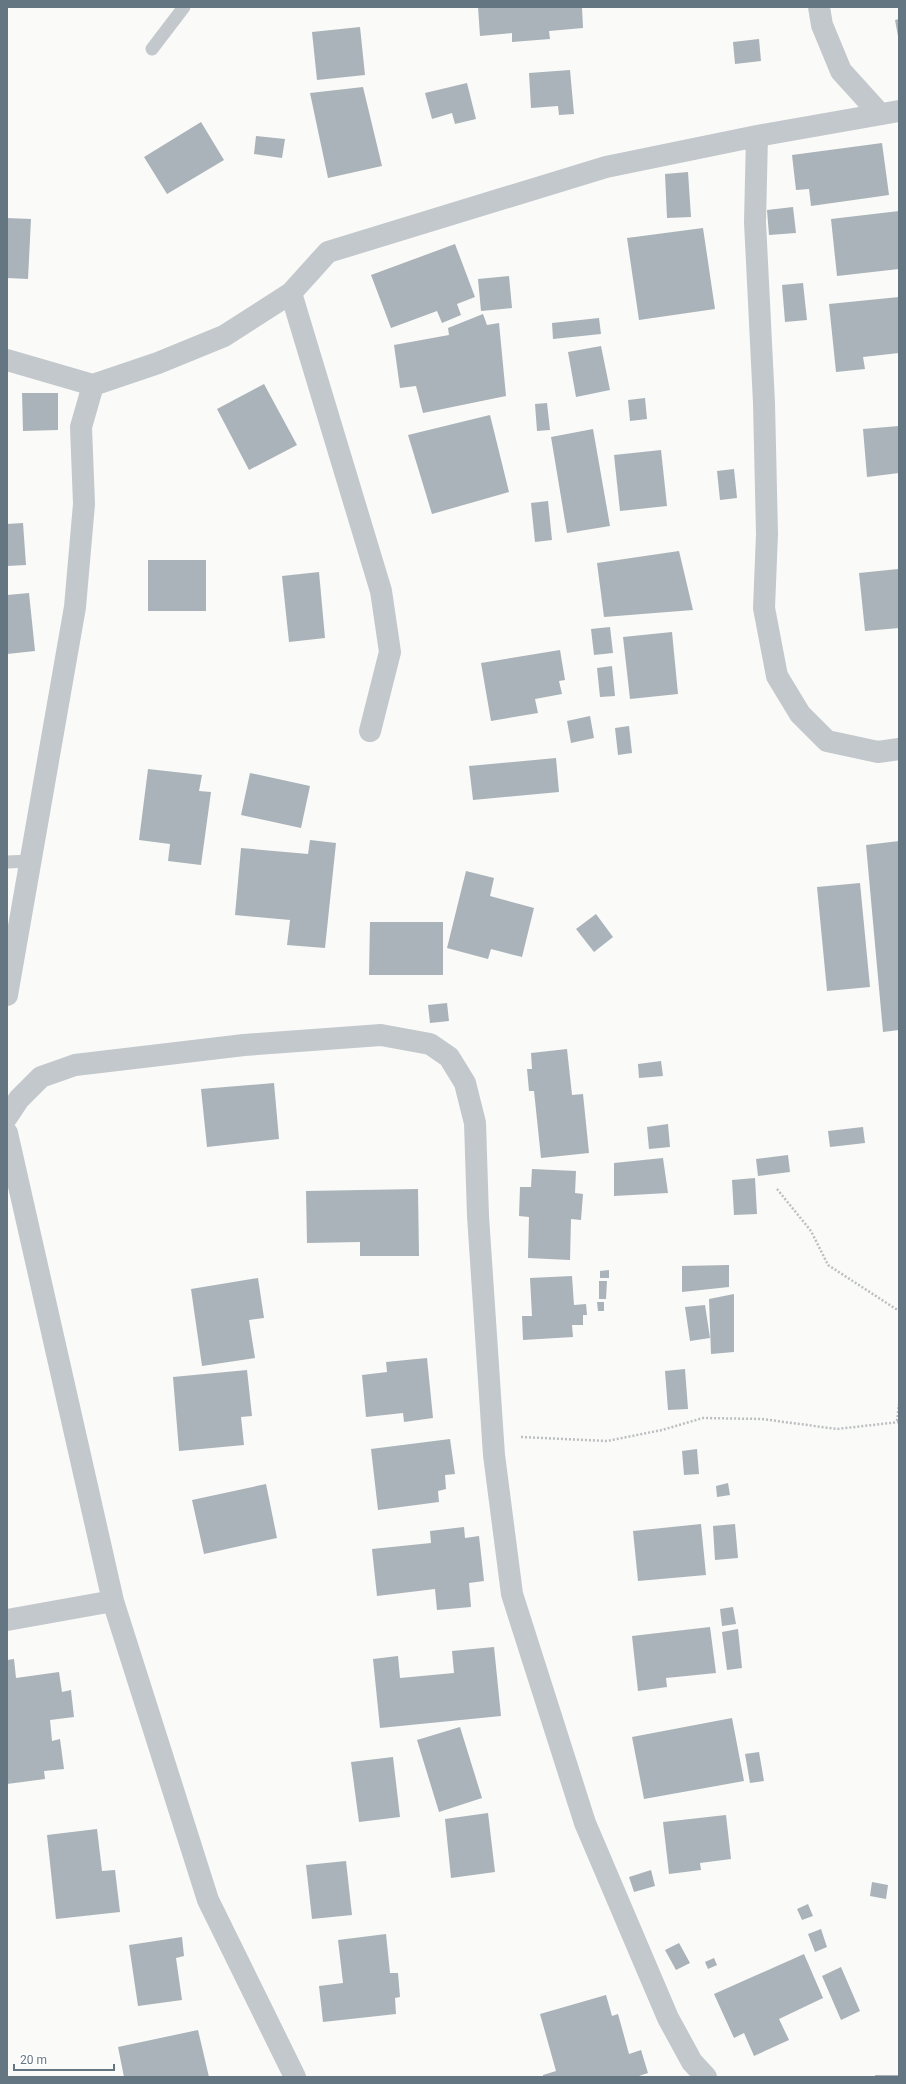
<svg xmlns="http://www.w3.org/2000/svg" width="906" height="2084" viewBox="0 0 906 2084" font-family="Roboto,sans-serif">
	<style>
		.building { fill: #aab3b9 }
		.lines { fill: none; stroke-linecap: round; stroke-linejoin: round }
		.path { stroke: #bbbfc2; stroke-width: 2.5; stroke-dasharray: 2 2; stroke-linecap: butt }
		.lane { stroke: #c3c8cc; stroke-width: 13 }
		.street { stroke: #c3c8cc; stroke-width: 22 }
	</style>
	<rect width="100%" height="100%" fill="#fafaf8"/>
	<path class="building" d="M478,7H582L583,28L549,31L550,39L512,42V33L480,36Z
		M899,19V36H898L895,20Z
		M360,27L365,75L317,80L312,32Z
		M759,39L761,61L735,64L733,42Z
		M570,70L574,114L559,115L558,106L531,108L529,73Z
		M467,83L476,119L455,124L452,113L432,119L425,93Z
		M363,87L382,166L328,178L310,93Z
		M201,122L224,160L167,194L144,157Z
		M256,136L285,139L282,158L254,154Z
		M882,143L889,195L811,206L809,189L796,190L792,155Z
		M688,172L691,217L667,218L665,174Z
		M793,207L796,233L769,235L767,210Z
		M899,211V269L837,276L831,219Z
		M7,218L31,219L28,279L7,278Z
		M703,228L715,309L639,320L627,238Z
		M455,244L475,297L457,304L461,315L442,323L437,311L391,328L371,275Z
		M509,276L512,308L481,311L478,279Z
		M803,283L807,320L785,322L782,285Z
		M899,297V353L863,357L865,369L836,372L829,304Z
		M483,314L487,325L499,323L506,396L423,413L416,386L400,388L394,345L449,335L448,328Z
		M599,318L601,334L553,339L552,323Z
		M601,346L610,390L576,397L568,352Z
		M264,384L297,445L249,470L217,409Z
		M22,393H58V430L23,431Z
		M645,398L647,419L630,421L628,400Z
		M547,403L550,430L537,431L535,404Z
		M490,415L509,492L432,514L408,435Z
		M899,426V473L867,477L863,429Z
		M593,429L610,526L567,533L551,437Z
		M661,450L667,506L620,511L614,455Z
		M734,469L737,498L720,500L717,471Z
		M548,501L552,540L535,542L531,503Z
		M23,523L26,565L7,566V524Z
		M679,551L693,610L604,617L597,563Z
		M148,560H206V611H148Z
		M898,569L899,628L865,631L859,573Z
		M319,572L325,638L289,642L282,576Z
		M29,593L35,651L7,654V595Z
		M610,627L613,653L594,655L591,629Z
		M672,632L678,694L630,699L623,637Z
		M560,650L565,680L559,681L562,694L535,699L538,713L491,721L481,663Z
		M612,666L615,696L600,697L597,668Z
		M590,716L594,738L571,743L567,721Z
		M629,726L632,753L618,755L615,728Z
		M556,758L559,792L473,800L469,766Z
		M148,769L202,775L199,791L211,792L201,865L168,861L170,844L139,840Z
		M250,773L310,786L301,828L241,815Z
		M310,840L336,843L325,948L287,945L290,920L235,915L241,848L308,854Z
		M899,841V1030L883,1032L866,845Z
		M466,871L494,878L490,896L534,908L522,957L491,949L488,959L447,948Z
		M860,883L870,987L827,991L817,887Z
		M596,914L613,937L594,952L576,929Z
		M370,922H443V975H369Z
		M447,1003L449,1021L430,1023L428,1005Z
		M567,1049L572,1095L583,1094L589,1153L541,1158L534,1091H529L527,1069H532L531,1053Z
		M661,1061L663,1076L639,1078L638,1064Z
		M274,1083L279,1139L207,1147L201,1089Z
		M668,1124L670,1147L649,1149L647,1127Z
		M863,1127L865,1143L830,1147L828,1131Z
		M788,1155L790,1172L758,1176L756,1159Z
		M663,1158L668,1193L614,1196V1163Z
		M532,1169L576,1171L575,1193L583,1194L581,1220L571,1219L570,1260L528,1258L529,1217L519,1216L520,1187H531Z
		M755,1178L757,1214L734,1215L732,1180Z
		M418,1189L419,1256H360V1242L307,1243L306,1191Z
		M729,1265V1287L682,1292V1266Z
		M609,1270V1278H600V1271Z
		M572,1276L574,1305L586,1304L587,1315H583V1325H572L573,1337L523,1340L522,1316H532L530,1278Z
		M258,1278L264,1318L249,1320L255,1358L202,1366L191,1289Z
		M599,1281H607L606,1299H599Z
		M734,1294V1352L711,1354L709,1299Z
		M597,1302H604V1311H598Z
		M705,1305L710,1338L690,1341L685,1307Z
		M427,1358L433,1418L404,1422L403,1413L366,1417L362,1375L387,1372L386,1362Z
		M685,1369L688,1409L668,1410L665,1371Z
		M247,1370L252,1416L241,1417L244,1445L179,1451L173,1377Z
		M450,1439L455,1474L445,1475L446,1489L438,1491L439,1502L378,1510L371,1449Z
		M697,1449L699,1474L684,1475L682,1451Z
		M728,1483L730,1495L717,1497L716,1486Z
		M266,1484L277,1538L204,1554L192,1500Z
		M701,1524L706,1575L638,1581L633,1531Z
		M735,1524L738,1558L715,1560L713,1526Z
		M464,1527L465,1538L479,1536L484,1581L469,1583L471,1607L437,1610L435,1589L377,1596L372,1549L431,1543L430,1531Z
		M733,1607L736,1624L722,1626L720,1609Z
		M710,1627L716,1673L666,1678L667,1687L638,1691L632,1636Z
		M738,1629L742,1668L727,1670L722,1632Z
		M494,1647L501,1716L380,1728L373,1659L398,1656L400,1678L454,1673L452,1651Z
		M14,1659L16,1678L59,1672L62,1692L71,1690L74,1717L50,1720L52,1741L60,1739L64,1769L44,1771L45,1779L7,1784V1660Z
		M732,1718L744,1781L644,1799L632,1737Z
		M460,1727L482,1798L439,1812L417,1740Z
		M759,1752L764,1781L750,1783L745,1754Z
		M393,1757L400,1817L359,1822L351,1762Z
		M488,1813L495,1872L451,1878L445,1819Z
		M726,1815L731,1859L700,1863L701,1870L669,1874L663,1822Z
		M97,1829L102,1871L115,1870L120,1912L56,1919L47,1835Z
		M346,1861L352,1915L312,1919L306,1865Z
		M651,1870L655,1886L634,1892L629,1877Z
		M872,1882L888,1885L886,1899L870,1896Z
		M808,1904L813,1916L802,1920L797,1909Z
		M821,1929L827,1947L815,1952L808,1934Z
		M386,1934L390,1973H398L400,1997L395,1998L396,2014L323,2022L319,1986L343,1983L338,1940Z
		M182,1937L184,1956L176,1958L182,2000L138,2006L129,1945Z
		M679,1943L690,1963L676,1970L665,1950Z
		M804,1954L823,1998L779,2019L789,2040L754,2056L744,2033L734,2038L714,1994Z
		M714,1958L717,1965L708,1969L705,1962Z
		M841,1967L860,2011L841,2020L822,1976Z
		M606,1995L612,2016L618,2014L629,2054L641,2050L648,2073L636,2077H543V2075L556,2071L540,2014Z
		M198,2030L209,2077H124L118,2047Z
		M875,2075H899V2077H875Z"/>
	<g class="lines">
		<path class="path" d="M777,1189L811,1231L828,1265L899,1311
			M897,1421L899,1404
			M521,1437L607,1441L662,1430L703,1418L762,1419L837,1429L899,1422"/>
		<path class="lane" d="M152,49L184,7
			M7,862L31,861"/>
		<path class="street" d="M819,7L822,25L841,71L880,114
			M757,136L755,222L764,403L767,534L764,608L777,676L800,714L827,741L878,752L899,749
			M291,293L381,591L390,652L370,731
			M7,360L93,385
			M7,995L75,607L84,504L81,427L93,385L158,363L224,336L291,293L328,252L606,167L757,136L899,111
			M7,1117L19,1099L41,1077L75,1065L244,1045L381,1035L430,1044L449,1057L465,1083L475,1123L478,1216L494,1455L512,1594L585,1823L668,2018L692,2062L706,2077
			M7,1133L113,1601L208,1900L295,2077
			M7,1620L113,1601"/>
	</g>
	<rect width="906" height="2084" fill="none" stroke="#657683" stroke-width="16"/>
	<path d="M14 2064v6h100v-6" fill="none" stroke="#657683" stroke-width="2"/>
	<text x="20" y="2064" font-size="12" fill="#657683" stroke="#ffffff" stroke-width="3" paint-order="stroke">20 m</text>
</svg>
